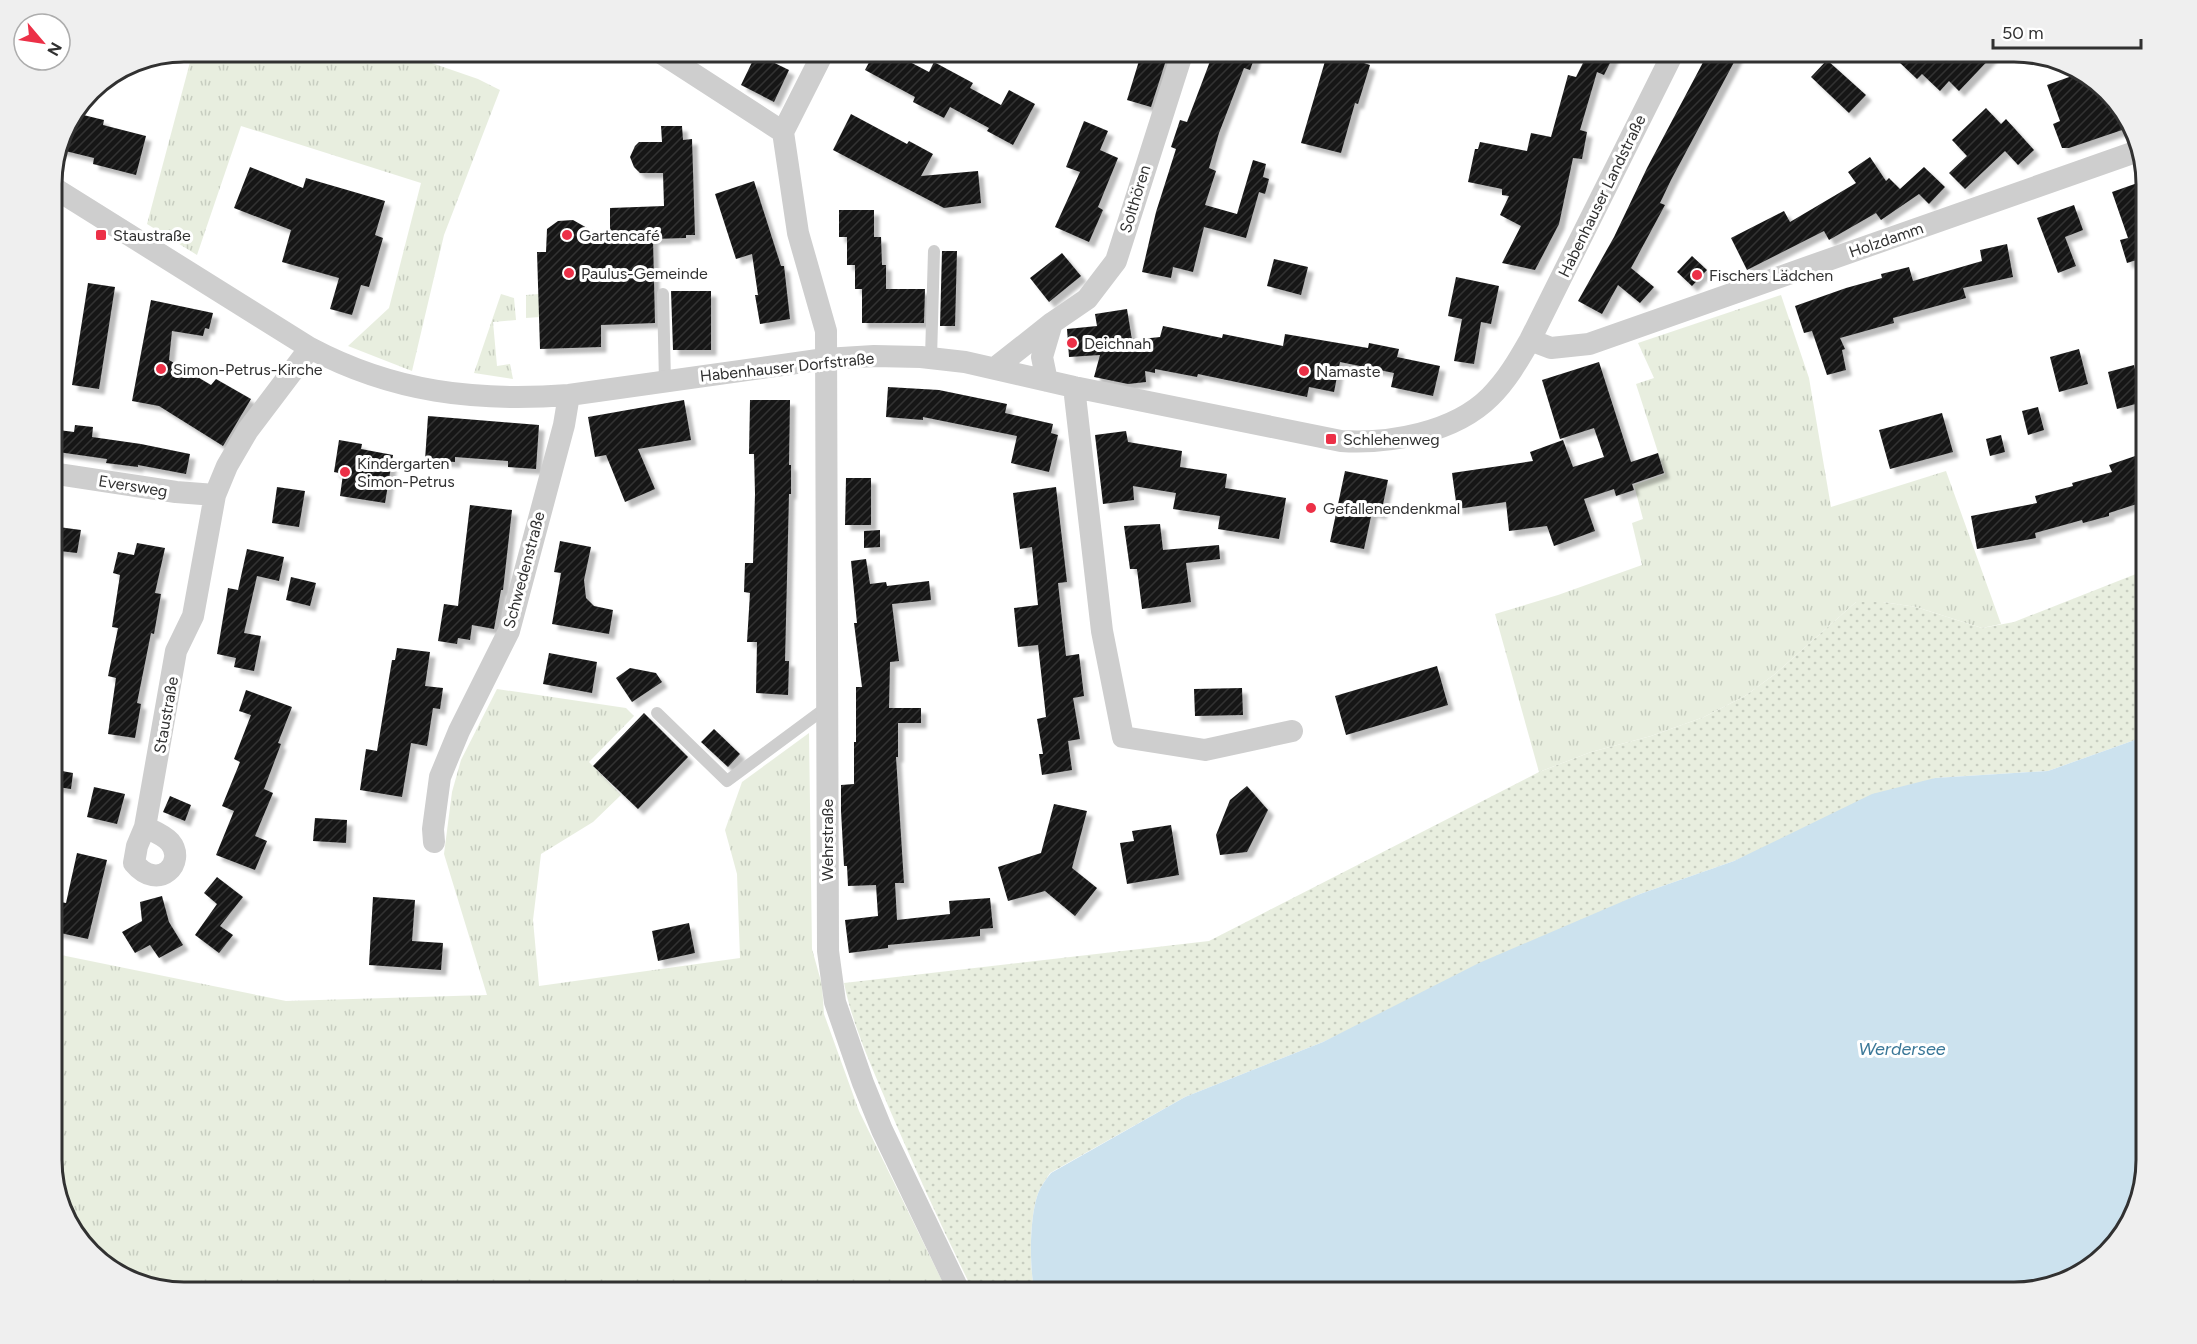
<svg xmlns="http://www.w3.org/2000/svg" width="2197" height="1344" viewBox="0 0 2197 1344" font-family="Figtree,sans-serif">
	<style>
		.grass { fill: url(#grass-tufts) }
		.park { fill: url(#park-dots) }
		.water { fill: #cce2ee }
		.building { fill: url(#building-hatch); filter: url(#shadow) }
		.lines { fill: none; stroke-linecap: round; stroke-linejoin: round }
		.lane { stroke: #cecece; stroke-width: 12 }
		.street { stroke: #cecece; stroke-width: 22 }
		.poi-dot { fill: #ec3047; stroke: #fff; stroke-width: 2 }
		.labels { text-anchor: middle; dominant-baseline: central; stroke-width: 6; stroke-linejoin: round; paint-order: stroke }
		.street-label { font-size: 16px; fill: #313131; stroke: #fff }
		.poi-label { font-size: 16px; fill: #313131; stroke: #fff; text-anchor: start }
		.water-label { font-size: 18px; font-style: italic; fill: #3b7898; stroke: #fff }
		.rim { fill: none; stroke: #313131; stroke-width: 3 }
	</style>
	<defs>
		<pattern id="grass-tufts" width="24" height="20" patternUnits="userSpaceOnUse" patternTransform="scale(1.5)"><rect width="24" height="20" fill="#e8eedf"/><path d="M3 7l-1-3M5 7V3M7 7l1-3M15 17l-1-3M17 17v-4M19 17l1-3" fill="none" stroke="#c7cdc0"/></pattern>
		<pattern id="park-dots" width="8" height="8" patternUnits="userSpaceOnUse" patternTransform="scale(1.5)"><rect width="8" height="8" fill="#e8eedf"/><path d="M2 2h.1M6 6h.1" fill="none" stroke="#c7cdc0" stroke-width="1.8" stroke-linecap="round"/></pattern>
		<pattern id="building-hatch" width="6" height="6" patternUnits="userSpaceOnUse" patternTransform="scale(1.5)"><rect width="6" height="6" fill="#181818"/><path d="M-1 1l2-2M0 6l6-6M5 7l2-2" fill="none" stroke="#313131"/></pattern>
		<filter id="shadow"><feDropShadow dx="5.5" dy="5.5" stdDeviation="1.5" flood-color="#0004"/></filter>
	</defs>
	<rect width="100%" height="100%" fill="#fff"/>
	<path class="grass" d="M193,51H397L478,79L500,90L444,235L412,371L348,346L389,308L421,183L241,126L197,255L147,224Z
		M501,294L514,298L516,320L493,322L497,366L510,364L513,379L474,373Z
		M539,294L540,317L526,318V295Z
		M1781,295L1809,378L1831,507L1946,471L2001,624L1982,628L1916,607L1883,602H1856L1775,674L1745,696L1704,717L1651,736L1591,752L1539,772L1495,614L1558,595L1642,565L1632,523L1643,519L1634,485L1665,474L1636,384L1654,378L1638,343Z
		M497,689L626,708L634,716L589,762L621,795L593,822L541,854L533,920L539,986L740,958L737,874L725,830L742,782L809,733L812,949L822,985L824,1014L859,1111L948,1293H184L117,1275L69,1227L51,1169V953L286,1001L487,995L444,854L452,792L461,760Z
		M2093,1262L2080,1275L2014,1293H2004L2063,1270Z"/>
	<path class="park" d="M2146,570V736L2048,771L1935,778L1734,861L1640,894L1323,1042L1185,1097L1050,1173C1047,1178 1043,1183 1040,1189C1029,1211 1029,1270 1035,1293H974C944,1232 916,1171 889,1108C872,1067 853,1027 844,983L1209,941L1539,772L1591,752L1651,736L1704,717L1745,696L1775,674L1856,602H1883L1916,607L1982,628L2014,622Z"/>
	<path class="water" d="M2146,736V1161L2128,1227L2093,1262L2063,1270L2004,1293H1035C1029,1270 1029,1211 1040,1189C1043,1183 1047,1178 1051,1173L1185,1097L1323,1042L1479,963L1640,894L1734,861L1872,794L1935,778L2048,771Z"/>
	<path class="building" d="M875,51H889L929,72L934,62L973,83L970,88L1001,105L1009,90L1035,104L1013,145L987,131L989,128L950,107L944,118L913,102L915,97L865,70Z
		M1142,51H1169L1151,107L1127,100Z
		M1204,51H1257L1250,70L1244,68L1219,133L1209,168L1216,171L1205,205L1237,214L1253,160L1266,164L1263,177L1269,179L1265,194L1259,192L1246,238L1204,227L1193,272L1173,267L1171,278L1142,272L1156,212L1176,149L1171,147L1180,120L1187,122L1212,56L1203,53Z
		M1328,51L1370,65L1358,104L1355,103L1341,153L1301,143Z
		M1589,51H1616L1604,75L1597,72L1580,130L1587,132L1582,159L1573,158L1559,224L1535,270L1502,263L1521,226L1500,215L1509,196L1502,195V189L1468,182L1475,149H1478L1480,142L1527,151L1531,133L1551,137L1568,75L1576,77Z
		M1709,51H1740L1671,180L1660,203L1665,205L1631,268L1654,287L1640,303L1618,285L1602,314L1578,301L1614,237L1647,168Z
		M1910,51H1928L1941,63L1953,51H1997L1959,91L1949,81L1940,91L1922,74L1917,79L1899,62Z
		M756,54L789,70L774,102L741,85Z
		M1827,60L1866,95L1849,113L1811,77Z
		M2083,72L2128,117L2131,127L2069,148H2062L2053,124L2060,121L2047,85Z
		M1986,108L2001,124L2006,119L2034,150L2018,165L2005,151L1965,189L1949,173L1967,156L1952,140Z
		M75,113L104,120L103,125L146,136L136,175L93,164L94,158L57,149L61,133Z
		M851,114L907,144L909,141L933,154L921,176L978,171L981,203L944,208L833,150Z
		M1084,121L1108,131L1100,150L1118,158L1098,207L1103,210L1089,242L1055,227L1080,172L1066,167Z
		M661,126H682L683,140L692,139L695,235H686V238L653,239L655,323L601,325V347L540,349L537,252H546L547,229L558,221L573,220L610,241V208L664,206L663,173H640L634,167L630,157L635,146L639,142H662Z
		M1870,157L1886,181L1889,178L1900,189L1924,167L1945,187L1929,204L1919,194L1881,220L1876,213L1829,240L1824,231L1747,270L1731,238L1784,211L1790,222L1856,183L1848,172Z
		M250,167L303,188L306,178L385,201L375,235L383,238L369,287L361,285L352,315L330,309L339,278L282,262L291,230L234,208Z
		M2146,180V210L2137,213L2146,241V257L2127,263L2120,240L2128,238L2112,192Z
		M754,181L781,266H784L790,319L760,324L755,295H758L752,254L736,259L715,194Z
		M2074,205L2083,230L2065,237L2076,266L2058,273L2037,218Z
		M839,210H874V237H881L882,265H886V289H925L924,323H862V289H855V265H847V237H839Z
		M2007,244L2013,277L1963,288L1966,298L1893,318L1894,323L1840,338L1845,349L1842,350L1846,370L1827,375L1812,331L1804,333L1795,306L1846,288L1882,278L1881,274L1909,267L1913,281L1982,261L1980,250Z
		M942,251H957L955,326H940Z
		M1062,253L1081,276L1049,302L1030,278Z
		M1692,256L1707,270L1692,286L1677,272Z
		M1274,259L1308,267L1301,295L1267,286Z
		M1456,277L1499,286L1491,324L1481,322L1474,364L1454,361L1462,319L1448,316Z
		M88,283L115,287L99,389L72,385Z
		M671,291H711V350H673Z
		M151,300L213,313L209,329L205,328L203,336L172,331L169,360L211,385L216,379L251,399L223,446L159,406L132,401Z
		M1127,309L1132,340L1160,337L1163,326L1222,338L1223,334L1283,346L1285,334L1368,348L1369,343L1399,349L1397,357L1440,366L1433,396L1391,387L1394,373L1340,362L1334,392L1309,387L1307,397L1198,374L1197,377L1155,369V373L1145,371L1146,382L1128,384L1094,377L1100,355L1069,357L1067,329L1097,326L1095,314Z
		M2079,349L2088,384L2059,392L2050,357Z
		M1599,362L1631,462L1658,453L1664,473L1632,484L1634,490L1616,496L1614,489L1584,499L1595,531L1554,546L1547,526L1509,531L1506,502L1457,509L1452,473L1533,461L1530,452L1563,440L1573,467L1604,457L1594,428L1560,439L1542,380Z
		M2134,365L2143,402L2117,409L2108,372Z
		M888,387L939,390L1007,404L1005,413L1053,424L1051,433L1058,435L1049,472L1011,463L1017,436L923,417V420L886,417Z
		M684,400L691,440L638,449L655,489L625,502L606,455L595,457L588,417Z
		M750,400H790L789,465H791V494H789L785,661H789L788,695L756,693L757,642H747L750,593L744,592L745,563H753L755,494L754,454H749Z
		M2038,407L2044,430L2028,435L2022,411Z
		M1942,413L1953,452L1890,469L1879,430Z
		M428,416L539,425L536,469L508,467V461L455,457V462L425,460Z
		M75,425L93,427L92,437L141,444L190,454L186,474L138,465V467L106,463L107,459L51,451V429L74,432Z
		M1126,431L1128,442L1182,451L1180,467L1227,474L1225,488L1286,498L1279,539L1218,529L1220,516L1173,509L1176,493L1133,486L1134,500L1103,504L1095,435Z
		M2001,435L2005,452L1990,456L1986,439Z
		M339,440L362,444L361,449L393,455L385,503L340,496L343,474L334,472Z
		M2141,454L2146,468V501L2109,513V516L2083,523L2082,520L2035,533L2036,538L1977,549L1971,516L2037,503L2035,496L2073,486L2072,483L2112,472L2109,465Z
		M1345,471L1388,480L1381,514L1372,512L1364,549L1330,542Z
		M846,478H871V525H845Z
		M277,487L305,491L299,527L272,523Z
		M1056,487L1067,582L1058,583L1066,656L1079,654L1084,696L1073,698L1080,739L1068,741L1072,770L1042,775L1039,754H1043L1037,719L1046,717L1038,645L1018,647L1014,608L1038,605L1032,547L1020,549L1013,493Z
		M470,505L512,510L503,590H501L494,629L472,625L470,640L458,638L457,644L438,641L444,604L458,606Z
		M1160,524L1163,550L1219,545L1220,559L1186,563L1191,602L1142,609L1137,569H1130L1124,526Z
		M51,526L81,530L77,553L51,550Z
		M880,530V547L864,548V531Z
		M560,541L591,547L584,580L586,598L594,606L613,610L609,634L552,624L561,573L554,572Z
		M137,543L165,548L155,593L161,594L154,634L151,633L137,703L141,704L135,738L108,734L116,678L108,676L118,628L112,627L120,575L113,573L118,552L134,555Z
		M247,549L284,557L279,581L257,576L244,633L261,636L254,671L234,667L236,658L217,654L228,588L238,590Z
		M866,559L870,584L886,582L887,586L929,581L931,600L892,604L899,661L890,662L889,708H921V723H898V757H896L904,883H895L897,920L950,914L949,901L990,898L993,928L980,929V936L888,945V948L849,953L845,920L878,916L876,885L848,886L847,866H844L841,811V785L854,784V742H856V687H862L854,623H857L851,561Z
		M291,577L316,583L310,606L286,600Z
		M397,648L430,652L425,686L443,688L440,709L433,708L427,746L411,743L402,797L360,790L366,749L377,751L392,660H395Z
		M549,653L597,662L592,693L543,684Z
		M1437,666L1448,705L1346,735L1335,696Z
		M630,668L656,673L662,682L632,702L616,678Z
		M1242,688L1243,715L1195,716L1194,689Z
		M246,690L292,707L278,743L281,744L264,789L273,793L255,836L267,841L255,870L216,855L234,811L222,806L240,762L234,759L251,715L239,711Z
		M644,713L688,757L638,809L593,766Z
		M714,729L740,754L728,767L701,742Z
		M51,769L73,773L71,789L51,786Z
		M1247,786L1268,810L1247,852L1220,855L1216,835L1230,800Z
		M94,787L125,794L117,824L87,817Z
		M170,796L191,805L185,821L163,812Z
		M1054,804L1087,811L1072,868L1097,888L1075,916L1045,891L1008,901L998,867L1041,853Z
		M315,818L347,820L346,843L313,841Z
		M1171,825L1179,875L1127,884L1120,843L1134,841L1132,831Z
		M77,853L107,860L88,939L51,931V900L66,903Z
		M217,877L243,897L220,926L233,935L219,953L195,935L217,904L204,893Z
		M162,896L169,922L183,945L159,958L150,945L135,953L122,932L142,921L140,902Z
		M373,897L415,900L412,941L443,943L441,970L369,965Z
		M689,923L695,953L658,961L652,931Z"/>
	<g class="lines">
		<path class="lane" d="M663,294L665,382
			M931,358L934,251
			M657,713L727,781L827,707"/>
		<path class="street" d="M658,51L783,132L798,233L826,331L828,951L835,1002L863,1083L882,1130L960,1293
			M783,132L824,51
			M51,186L310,348C393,392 475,402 569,395L825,359L874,356L921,357L965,362L1074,387L1341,441C1389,444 1454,433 1490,397C1507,380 1518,361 1530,340L1674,51
			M1530,340L1551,348L1589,344L2138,151
			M995,368L1052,323L1087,299L1116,261L1183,51
			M1047,381L1042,357L1052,323
			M1074,387L1102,631L1123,737L1205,750L1292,731
			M51,473L176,492L215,495
			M145,827L176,651L193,616L215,495L227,466L248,430L310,348
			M145,827C153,831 164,835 170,842C187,862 159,893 134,863L137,846Z
			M434,842L433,829L440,777L459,731L509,631L564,425L569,395"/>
	</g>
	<g class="poi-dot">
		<rect x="95" y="229" width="12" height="12" rx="3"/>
		<circle cx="567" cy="235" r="6"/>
		<circle cx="569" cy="273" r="6"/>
		<circle cx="1697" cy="275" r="6"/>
		<circle cx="1072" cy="343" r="6"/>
		<circle cx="161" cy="369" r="6"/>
		<circle cx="1304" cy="371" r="6"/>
		<rect x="1325" y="433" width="12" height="12" rx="3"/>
		<circle cx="345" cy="472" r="6"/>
		<circle cx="1311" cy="508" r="6"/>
	</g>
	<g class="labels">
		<g class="street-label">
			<text transform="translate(1602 196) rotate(-64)">Habenhauser Landstraße</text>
			<text transform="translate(1135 199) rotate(-73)">Solthören</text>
			<text transform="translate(1886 240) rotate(-19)">Holzdamm</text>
			<text transform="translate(787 367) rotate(-6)">Habenhauser Dorfstraße</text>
			<text transform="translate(133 486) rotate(9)">Eversweg</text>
			<text transform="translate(524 570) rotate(-75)">Schwedenstraße</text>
			<text transform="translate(166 715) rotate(-80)">Staustraße</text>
			<text transform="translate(827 840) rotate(-90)">Wehrstraße</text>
		</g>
		<g class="poi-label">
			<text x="113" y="235">Staustraße</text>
			<text x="579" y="235">Gartencafé</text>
			<text x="581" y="273">Paulus-Gemeinde</text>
			<text x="1709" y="275">Fischers Lädchen</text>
			<text x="1084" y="343">Deichnah</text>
			<text x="173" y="369">Simon-Petrus-Kirche</text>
			<text x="1316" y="371">Namaste</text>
			<text x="1343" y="439">Schlehenweg</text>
			<text x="357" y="463">Kindergarten<tspan x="357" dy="18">Simon-Petrus</tspan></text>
			<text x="1323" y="508">Gefallenendenkmal</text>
		</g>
		<g class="water-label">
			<text x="1902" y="1049">Werdersee</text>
		</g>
	</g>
	<path d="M0 0H2197V1344H0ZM184 62H2014A122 122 0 0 1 2136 184V1160A122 122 0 0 1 2014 1282H184A122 122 0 0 1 62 1160V184A122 122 0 0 1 184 62Z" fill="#efefef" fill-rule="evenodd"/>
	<path class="rim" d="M184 62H2014A122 122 0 0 1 2136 184V1160A122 122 0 0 1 2014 1282H184A122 122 0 0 1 62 1160V184A122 122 0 0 1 184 62Z"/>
	<g transform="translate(42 42) rotate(119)"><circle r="28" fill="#ffffff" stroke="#adadad" stroke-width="1.5"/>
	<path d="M0-4.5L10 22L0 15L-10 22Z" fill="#ec3047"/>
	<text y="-9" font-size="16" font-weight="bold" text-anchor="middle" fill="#313131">N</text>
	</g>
	<path d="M1993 39v9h148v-9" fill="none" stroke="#313131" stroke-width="3"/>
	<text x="2002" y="39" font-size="18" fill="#313131" stroke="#ffffff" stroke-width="4.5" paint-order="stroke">50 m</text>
</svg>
